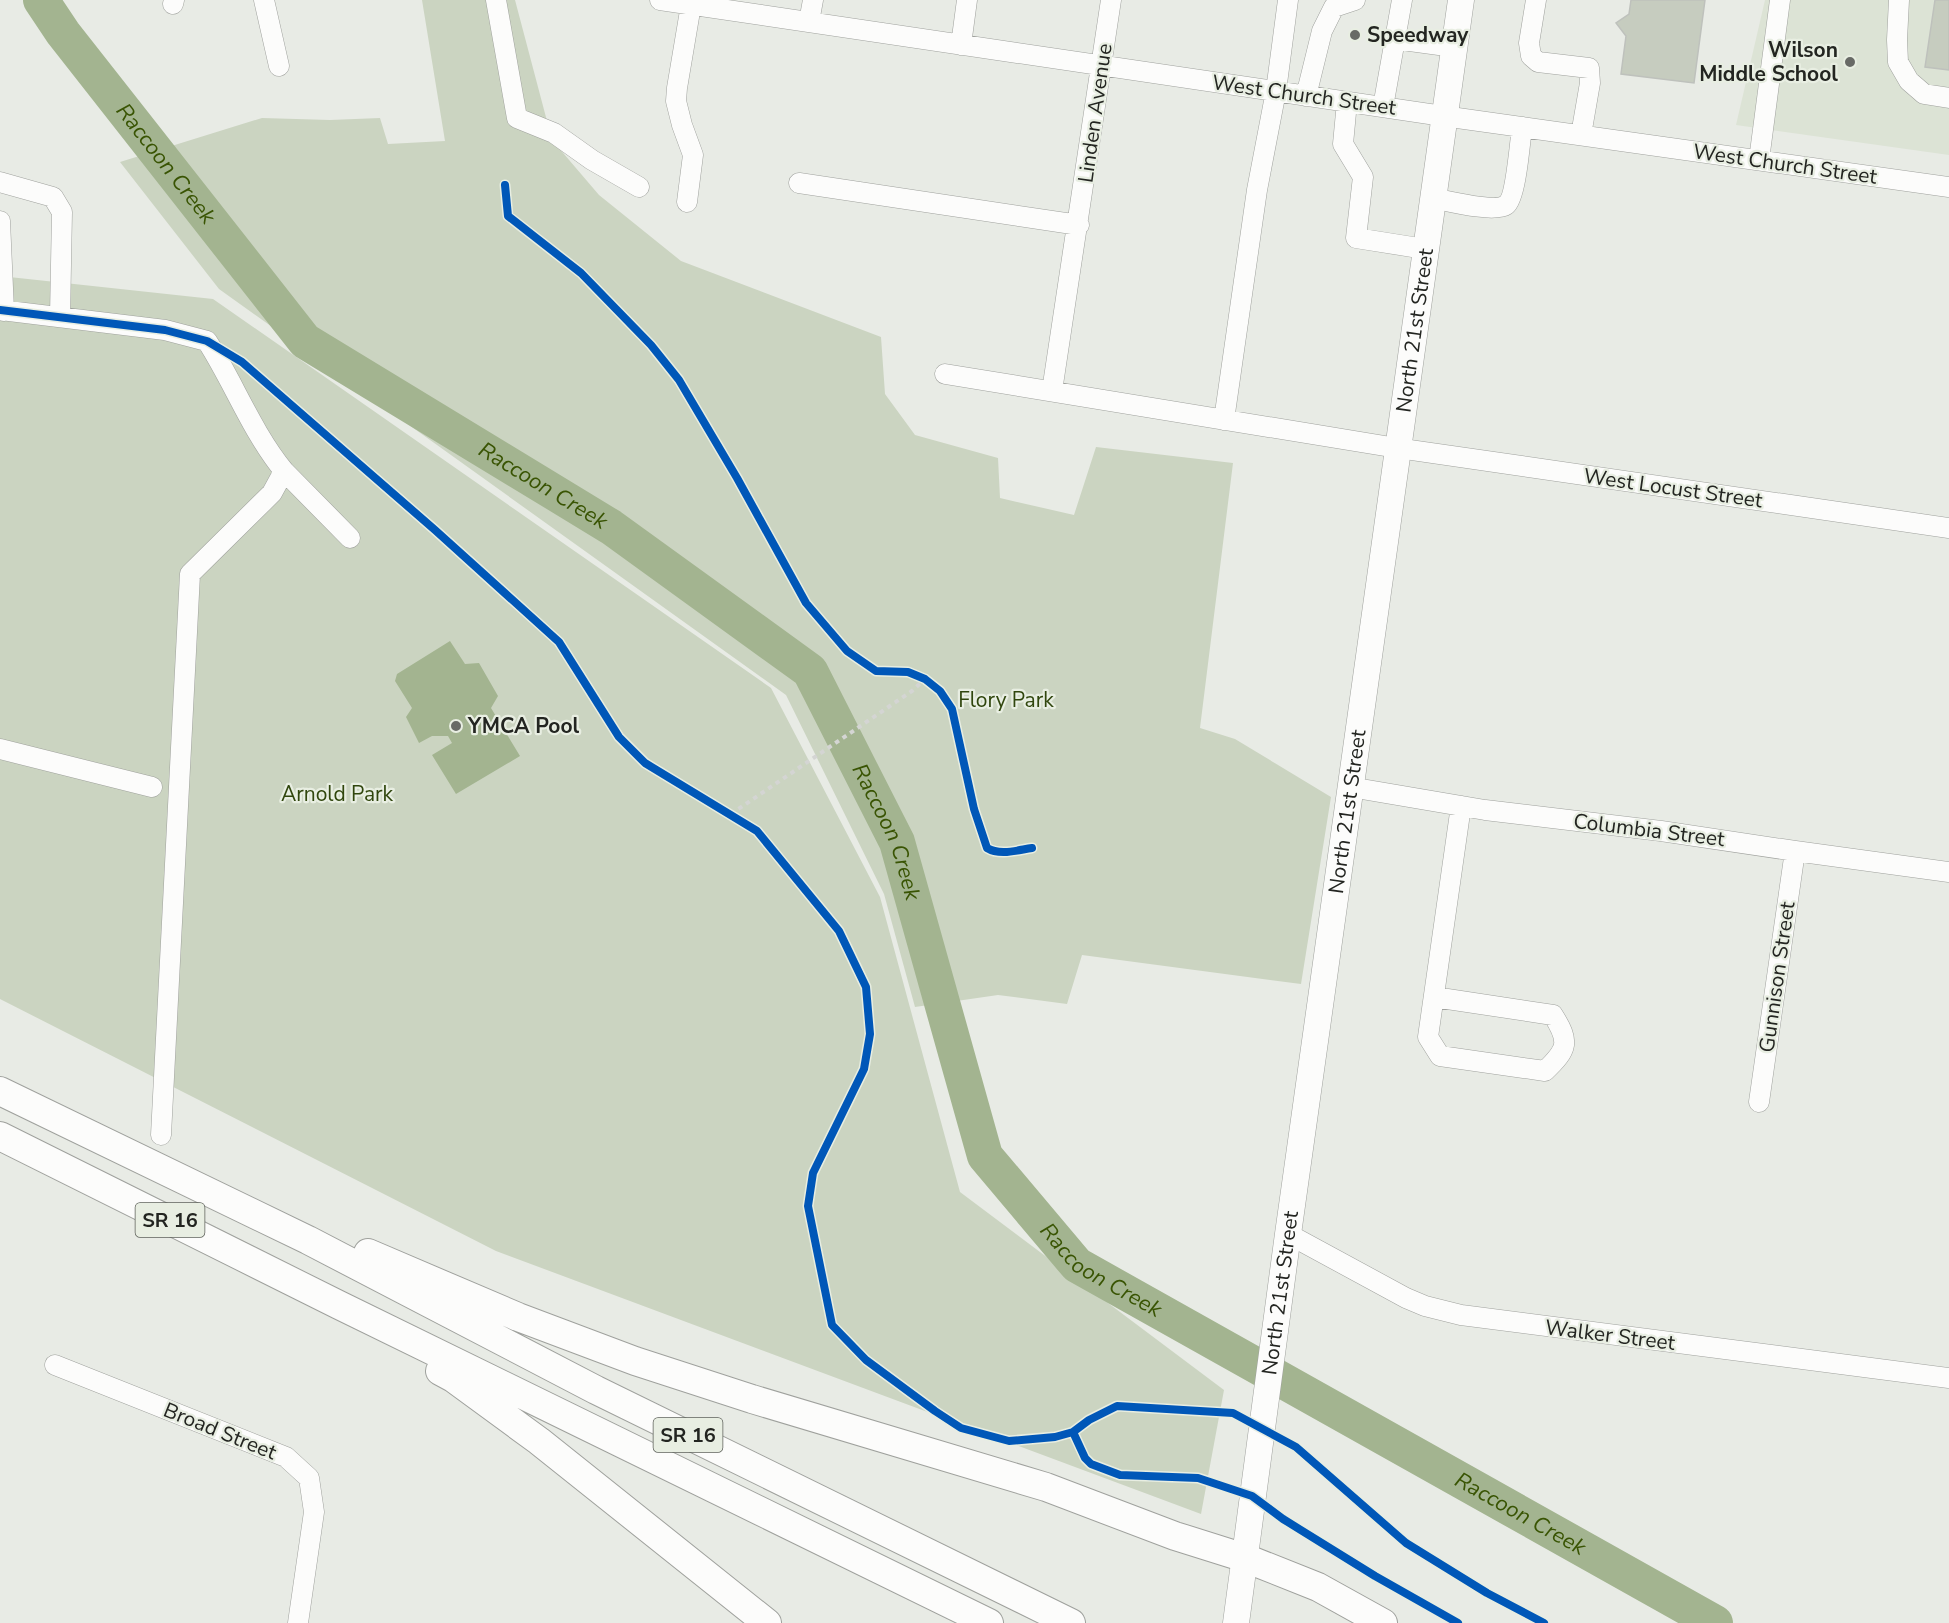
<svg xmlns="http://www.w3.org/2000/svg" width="1949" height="1623" viewBox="0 0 1949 1623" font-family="'Nunito Sans',sans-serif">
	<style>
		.built { fill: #dce3d5 }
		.green { fill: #cbd4c1 }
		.water { fill: #a3b490 }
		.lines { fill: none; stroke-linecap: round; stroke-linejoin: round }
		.river { stroke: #a3b490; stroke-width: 36 }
		.building { fill: #c6ccbf; stroke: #bec1bc; stroke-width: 1.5 }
		.minor-casing { stroke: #9fa19d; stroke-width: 21 }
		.major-casing { stroke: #9fa19d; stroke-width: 27 }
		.highway-casing { stroke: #9fa19d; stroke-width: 30 }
		.path { stroke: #d4d5d3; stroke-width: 4; stroke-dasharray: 4.5 4.5; stroke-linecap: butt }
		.minor { stroke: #fcfcfb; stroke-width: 20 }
		.major { stroke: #fcfcfb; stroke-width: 26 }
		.highway { stroke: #fcfcfb; stroke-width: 28 }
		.cycleway-casing { stroke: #e8eee2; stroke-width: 11 }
		.cycleway { stroke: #0057b8; stroke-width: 8 }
		.poi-dot { fill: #686a66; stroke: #e8eee2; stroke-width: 2 }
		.labels { text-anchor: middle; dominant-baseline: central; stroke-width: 4.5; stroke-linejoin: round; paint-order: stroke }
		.shield { fill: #e8eee2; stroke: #5e615b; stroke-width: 1.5 }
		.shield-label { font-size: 20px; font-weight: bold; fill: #232521 }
		.poi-label { font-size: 21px; font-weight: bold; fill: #232521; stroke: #e8eee2; text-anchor: start }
		.street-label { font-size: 21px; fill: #232521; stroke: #e8eee2 }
		.park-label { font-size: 21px; fill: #30460d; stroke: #e8eee2 }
		.water-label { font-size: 22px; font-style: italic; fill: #395403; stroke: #e8eee2 }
	</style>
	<rect width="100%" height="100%" fill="#e8ebe5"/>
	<path class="built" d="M1765,0H1949V155L1736,125Z"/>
	<path class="green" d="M422,0H515L552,140L599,195L681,261L881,337L885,394L915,435L998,458L1000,498L1074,515L1096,447L1233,463L1200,728L1235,739L1331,797L1301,984L1082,955L1067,1004L998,995L915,1007L884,894L786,695L219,289L120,162L262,118L330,120L380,118L388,144L445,141Z
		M0,276L213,299L771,688L880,897L960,1192L1224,1390L1201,1514L496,1251L0,999Z"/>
	<path class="water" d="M450,641L465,664L479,663L498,696L491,708L520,756L456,794L432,755L452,743L448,736H432L419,743L406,717L412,708L395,681L397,674Z"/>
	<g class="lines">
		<path class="river" id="s1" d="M41,0L63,33L305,341L611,527L810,671L897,842L985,1156L1077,1265L1715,1623"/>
	</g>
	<path class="building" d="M1631,0H1705L1694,83L1621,74L1626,36L1616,23L1629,14Z
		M1935,0H1949V70L1925,67Z"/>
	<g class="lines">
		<g class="minor-casing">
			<path id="minor" d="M264,0L279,66
				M496,0L517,118L554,133L592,160L639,187
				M660,0L1443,116L1949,187
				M1536,0L1529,43L1531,56L1538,62L1589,68L1590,83L1581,135
				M1899,0L1897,40L1898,62L1909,81L1924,94L1949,98
				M173,4L174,0
				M809,22L813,0
				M1395,39L1454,47
				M961,45L967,0
				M1306,96L1322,31L1334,7L1355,0
				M1347,102L1343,144L1363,177L1356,238L1425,249
				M1383,107L1402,0
				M1759,160L1780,0
				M0,182L53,197L62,212L60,317
				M799,183L1079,225
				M1432,198C1448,201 1494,213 1506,205C1516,198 1520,141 1522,127
				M687,202L693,155L682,125L676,101L677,88L691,5
				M0,221L4,311
				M0,310L165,330L207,341C234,383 252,432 284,471L272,493L190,574L161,1135
				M945,374L1397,448L1949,528
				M1052,391L1111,0
				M1224,420L1257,190L1276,91L1288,0
				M284,471L350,538
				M0,749L152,787
				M1350,787L1485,810L1661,831L1795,851L1949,872
				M1434,997L1553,1015C1570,1042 1568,1049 1545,1071L1440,1056L1428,1037L1461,806
				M1759,1102L1795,851
				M1288,1234L1406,1298L1425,1306L1461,1315L1949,1378
				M55,1365L286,1457L309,1478L314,1512L298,1623"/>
		</g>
		<g class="major-casing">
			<g id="major">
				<path id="s2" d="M1236,1623L1288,1234L1461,0"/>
			</g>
		</g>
		<g class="highway-casing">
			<path id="highway" d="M0,1091L308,1240L596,1390L1071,1623
				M0,1136L339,1305L989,1623
				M368,1253L518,1317L635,1361L752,1399L1046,1487L1175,1536L1245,1558L1318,1587L1383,1623
				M440,1371L453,1378L539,1441L767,1623"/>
		</g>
		<path class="path" d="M731,814L912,691L925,679"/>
		<use href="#minor" class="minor"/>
		<use href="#major" class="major"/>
		<use href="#highway" class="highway"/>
		<g class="cycleway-casing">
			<path id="cycleway" d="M505,185L508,216L581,273L651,345L679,380L737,478L806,603L847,651L876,671L908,672L925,679L940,691L952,709L974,809L987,848C1000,856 1018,850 1032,848
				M0,310L165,330L207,341L242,362L435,530L559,642L619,737L645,763L757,831L839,931L866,987L870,1034L864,1069L813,1173L808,1206L832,1325L866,1360L935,1411L961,1428L1009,1441L1055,1437L1073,1432L1089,1420L1117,1406L1233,1413L1296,1447L1406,1543L1487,1593L1544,1623
				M1073,1432L1085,1458L1091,1464L1120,1475L1198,1478L1252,1496L1283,1519L1375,1576L1458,1623"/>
		</g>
		<use href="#cycleway" class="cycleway"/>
	</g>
	<g class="poi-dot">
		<circle cx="1355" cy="35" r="6"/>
		<circle cx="1850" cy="62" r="6"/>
		<circle cx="456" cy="726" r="6"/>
	</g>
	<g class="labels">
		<g class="shield">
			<rect x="135.5" y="1203" width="69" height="34" rx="4.5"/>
			<rect x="653.5" y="1418" width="69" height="34" rx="4.5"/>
		</g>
		<g class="shield-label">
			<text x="170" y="1220">SR 16</text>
			<text x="688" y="1435">SR 16</text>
		</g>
		<g class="poi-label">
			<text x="1367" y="35">Speedway</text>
			<text x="1838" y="50" text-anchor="end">Wilson<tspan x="1838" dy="24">Middle School</tspan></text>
			<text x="468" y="726">YMCA Pool</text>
		</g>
		<g class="street-label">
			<text transform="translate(1304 95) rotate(8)">West Church Street</text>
			<text transform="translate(1095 113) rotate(-82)">Linden Avenue</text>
			<text transform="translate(1785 164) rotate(8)">West Church Street</text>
			<text stroke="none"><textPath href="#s2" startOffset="1305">North 21st Street</textPath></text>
			<text transform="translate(1673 488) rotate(8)">West Locust Street</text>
			<text stroke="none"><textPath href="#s2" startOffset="819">North 21st Street</textPath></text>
			<text transform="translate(1649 830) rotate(7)">Columbia Street</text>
			<text transform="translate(1777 977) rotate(-82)">Gunnison Street</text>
			<text stroke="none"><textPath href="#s2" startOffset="333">North 21st Street</textPath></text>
			<text transform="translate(1610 1335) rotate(7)">Walker Street</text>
			<text transform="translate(220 1431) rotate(22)">Broad Street</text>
		</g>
		<g class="park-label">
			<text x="1006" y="700">Flory Park</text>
			<text x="337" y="794">Arnold Park</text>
		</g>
		<g class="water-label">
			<text stroke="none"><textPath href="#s1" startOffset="206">Raccoon Creek</textPath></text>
			<text stroke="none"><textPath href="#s1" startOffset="710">Raccoon Creek</textPath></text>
			<text stroke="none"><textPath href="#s1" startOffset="1214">Raccoon Creek</textPath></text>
			<text stroke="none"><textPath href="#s1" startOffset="1718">Raccoon Creek</textPath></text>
			<text stroke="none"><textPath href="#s1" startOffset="2204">Raccoon Creek</textPath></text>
		</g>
	</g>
</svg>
